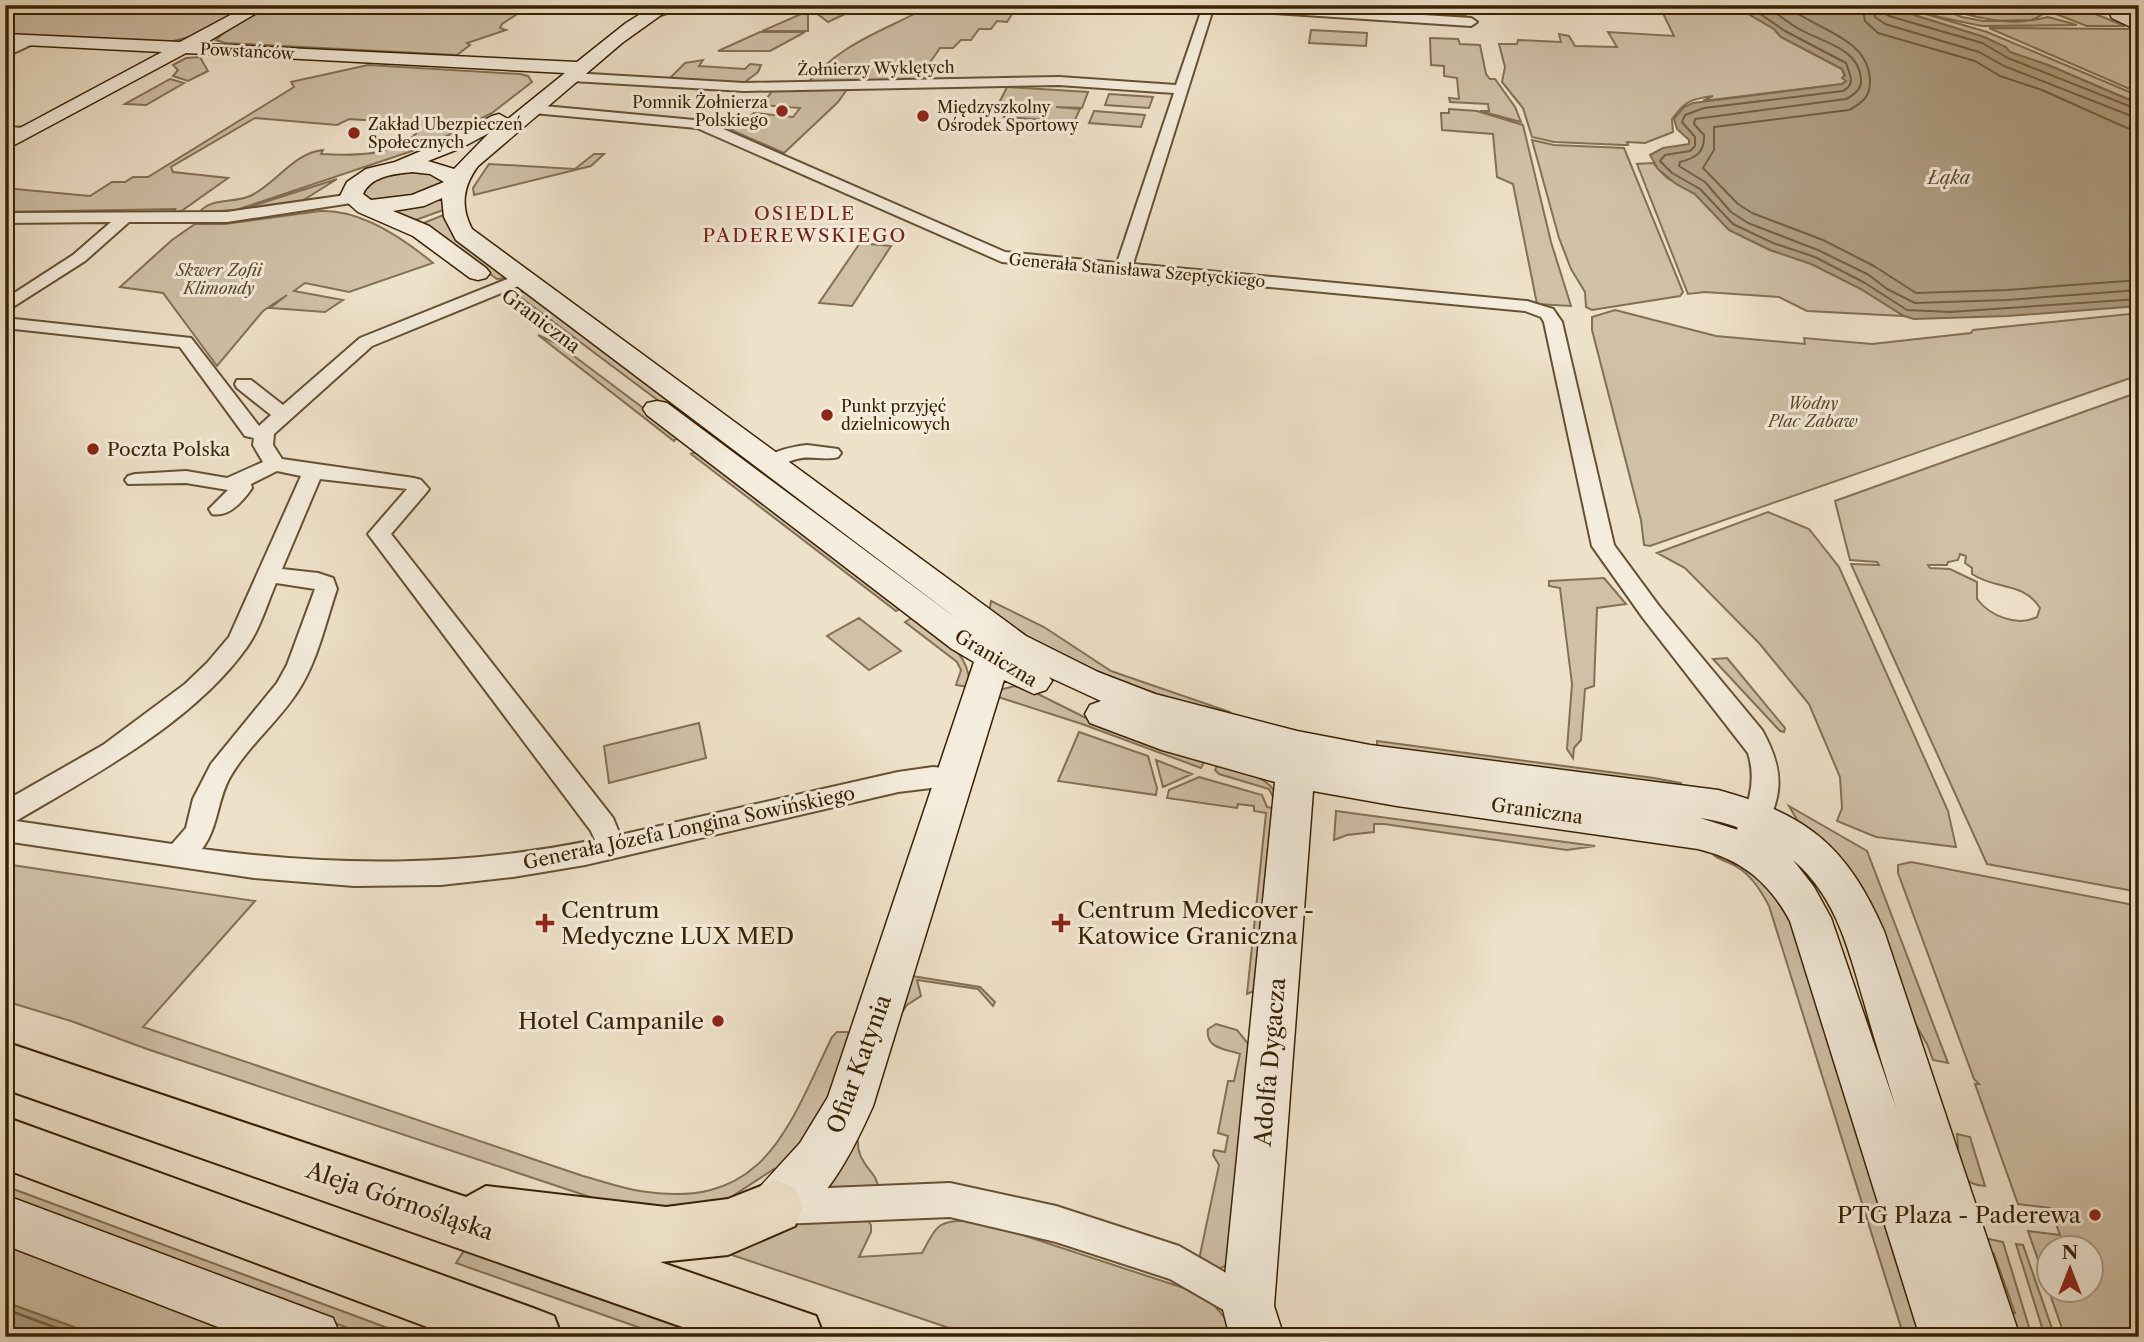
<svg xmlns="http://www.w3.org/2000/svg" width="2144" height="1342" viewBox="0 0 2144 1342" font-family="'Libre Caslon Text',serif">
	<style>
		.green { fill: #cfc0a7; stroke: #847054; stroke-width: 2; fill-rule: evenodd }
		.water { fill: #b0a085; stroke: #806d50; stroke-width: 2 }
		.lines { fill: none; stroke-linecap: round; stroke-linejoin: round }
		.shore-far1 { stroke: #746042; stroke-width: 2 }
		.shore { stroke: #746042; stroke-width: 2.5 }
		.street-casing { stroke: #665132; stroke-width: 4 }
		.secondary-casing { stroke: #392100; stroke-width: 3 }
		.highway-casing { stroke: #392100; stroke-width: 4 }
		.street { fill: #f4ecdc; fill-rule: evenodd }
		.secondary { fill: #f4ecdc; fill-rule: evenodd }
		.highway { fill: #eee1c9; fill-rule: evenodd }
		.poi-dot { fill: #8f2418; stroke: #f4ecdc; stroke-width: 2.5 }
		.labels { text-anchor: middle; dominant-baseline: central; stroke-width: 6; stroke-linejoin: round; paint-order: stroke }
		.far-street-label { font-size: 16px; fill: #392100; stroke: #f4ecdc }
		.far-poi-label { font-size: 16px; fill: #392100; stroke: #f4ecdc; text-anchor: start }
		.far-park-label { font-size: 16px; font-style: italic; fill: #5e492a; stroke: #f4ecdc }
		.far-water-label { font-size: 18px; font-style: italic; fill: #634d2f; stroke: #f4ecdc }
		.far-quarter-label { font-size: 19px; letter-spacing: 2px; fill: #7a1f14; stroke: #f4ecdc }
		.street-label { font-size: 19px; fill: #392100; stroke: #f4ecdc }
		.poi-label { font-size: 19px; fill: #392100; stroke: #f4ecdc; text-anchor: start }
		.near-poi-label { font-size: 23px; fill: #392100; stroke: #f4ecdc; text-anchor: start }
		.near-street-label { font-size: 23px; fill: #392100; stroke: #f4ecdc }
	</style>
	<rect width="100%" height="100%" fill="#eee1c9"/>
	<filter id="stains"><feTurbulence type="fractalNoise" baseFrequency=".00286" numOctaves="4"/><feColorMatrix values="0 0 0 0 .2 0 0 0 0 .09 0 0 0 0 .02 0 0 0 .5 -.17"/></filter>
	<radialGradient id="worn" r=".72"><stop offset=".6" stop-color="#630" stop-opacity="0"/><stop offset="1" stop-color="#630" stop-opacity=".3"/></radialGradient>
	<path class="green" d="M5,5H251L189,37L170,42L5,34Z
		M269,5H531L502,24L500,28L506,30L467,43L470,45L457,55L225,43L216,40L227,30Z
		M818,5H864L828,22L811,9Z
		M931,5L1016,8L1007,22L997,21L991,29H979L971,40H961L953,48H940L931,61L929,82L806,85C841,42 885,31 931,5Z
		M1352,5L1465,9L1466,16L1364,10L1351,8Z
		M1659,5H1733L1774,29L1781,37L1842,69L1846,81L1842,84L1703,101L1713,96C1691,99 1685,101 1672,119L1673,132L1645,143L1627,142L1628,145H1624L1554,142L1532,137L1523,108L1502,82L1505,67L1499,44H1517L1518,40L1561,42L1559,34L1569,36L1575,46L1617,47L1608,32L1674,36Z
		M1882,5H1895L1987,32L2139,96V104L2048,65L2010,52L1984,37Z
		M1899,5H1932L1962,17L1983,21L2034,20L2048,17L2077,25L1982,26L1939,17Z
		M1938,5H2025L2041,15C2021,31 1960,14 1938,5Z
		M2032,5H2073L2125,26H2087Z
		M808,11V31H762Z
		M1989,28L2129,29L2139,33V93Z
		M1311,30L1367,33L1366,46L1309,43Z
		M760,32H805L770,51H718Z
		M1430,38L1458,39L1460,44L1480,45L1486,74L1490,79H1495L1515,107L1521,122L1480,111H1489L1488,104L1450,102L1449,98L1459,99L1457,78L1444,76V66L1431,65Z
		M200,57L208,71L188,81L173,76L178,70L173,65L186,58Z
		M703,60L699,66L745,69L750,64L761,65L758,72L741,85L670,78L685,63Z
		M368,65L520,74L528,76L532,82L492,113L427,146L412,137L418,132L411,131V125L406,123L349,119L337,125L255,118L171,167L173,172L228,178L180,212L171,214L175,209L5,212V188L90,196L112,182H125L133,177H148L294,87L291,82Z
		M170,79L184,83L146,105L125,104Z
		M1007,87L1088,92L1082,108L1056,107L1080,109L1074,122L1004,117L1011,104L999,103Z
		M848,88L838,102L784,153L731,130L754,113L793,117L800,108L762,105L773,90Z
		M1109,94L1153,97L1149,108L1105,105Z
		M1449,109L1477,111L1523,125L1551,242L1571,306L1537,304L1513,184L1497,177L1493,134L1442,130L1441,113H1449Z
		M1094,111L1145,115L1141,127L1089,123Z
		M410,139L424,147L236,210L200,212C209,198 235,203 250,196C276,184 293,153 323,150L321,154C339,155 368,156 385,150L381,147L392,148Z
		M1532,140L1554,145L1624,148L1683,292L1680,296L1592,310L1586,307L1585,292L1571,269L1559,238Z
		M594,154H604L591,166L474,195L473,188L489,164L575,169Z
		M1653,163L1667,178L1695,194L1729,230L1770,250L1811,263L1861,289L1904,316L1807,311L1779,297L1705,292L1688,294L1637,164Z
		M428,170L443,180L440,187L390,203L365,199L359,189L381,175Z
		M337,179L294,206L237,211Z
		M443,192L446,209L413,221L384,209Z
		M320,211C361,209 403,238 433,263L349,292L305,283L294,291L343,300L325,312L270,308L287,295L263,311L217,366L163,293L120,287L172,240L195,224H225Z
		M446,214L506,277V278L497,279L421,224Z
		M860,243L891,246L852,306L819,303Z
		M525,291L928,589L918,595L516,294Z
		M1615,310L1716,336L1805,344L1804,338L1872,344L1971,333L1973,330L2139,313V375L1650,546L1644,545L1641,520L1592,330V317Z
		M538,335L558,344L679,435L674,441Z
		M2139,392V597L2137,598L2139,892L1987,864L1851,564L1879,565L1877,562L1850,560L1835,501ZM1960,554L1966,556L1965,563L1972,568V574C1995,590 2023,581 2040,608L2037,617C2017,627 1990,616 1977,599V582L1950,569L1930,568L1928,565H1947L1948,562L1958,560Z
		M699,450L903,607L896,611L691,454Z
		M1768,512L1809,529L1839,567L1948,811L1956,847L1876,837L1837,821L1842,808L1840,777L1809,704L1759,643L1685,568L1657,553Z
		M1604,578L1626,604L1597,608L1594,686L1585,689L1581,740L1574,748L1573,758L1567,749L1572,684L1560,588L1549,586V581Z
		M991,601L1044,627L1111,671L1230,712L1233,717C1147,693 1063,664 989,613Z
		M915,616C939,635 972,653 969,687L956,685L961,670L957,662L905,622Z
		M859,618L901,651L869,670L827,636Z
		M1727,658L1785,728L1784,732L1780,731L1713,659Z
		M1015,686L1026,688L1088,719L1205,760L1201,768L1082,724L995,696L999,690Z
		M699,723L706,758L609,783L604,746Z
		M1079,732L1148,756L1157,788L1156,795L1058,781Z
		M1377,741L1654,778L1681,783V790L1377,750Z
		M1156,760L1192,774L1163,787Z
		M1218,764C1239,771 1266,774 1277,795L1274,799L1269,789L1219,774L1215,770Z
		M1199,777L1262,795L1267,807L1277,809L1254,991L1247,994L1266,813L1254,811V806L1238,804L1237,808L1167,798L1169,790Z
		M1789,806L1867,851L1948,1063L1933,1060L1927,1044Z
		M1336,811L1595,846L1567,850L1384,824H1374V832L1347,835L1334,840Z
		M1709,850L1733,854L1787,905L1929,1337H1904L1769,906C1761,891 1752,876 1737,867C1728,861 1714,859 1709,850Z
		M1911,862L2139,906V1337H2065L2028,1231L2060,1235L2050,1208L2018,1204L1975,1084H1979L1974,1079L1898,873V865ZM2050,1248H2092V1290H2050Z
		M5,864L255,901L143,1027L583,1176C602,1181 621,1188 640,1191C764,1211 787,1130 832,1037L837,1032H847L852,1036L833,1095L779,1178L774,1169L722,1203L687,1211L602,1201L147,1049L71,1021L5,1001Z
		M912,976L980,987L995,1002L993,1006L978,989L917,980L921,996L907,1005L900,1015L858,1132C854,1166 878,1170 878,1188L872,1192L809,1188Z
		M1216,1024L1237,1030L1250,1046L1232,1263L1216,1270L1203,1264L1200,1255L1219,1165L1213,1155L1214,1150L1225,1152L1228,1136L1218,1133L1228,1081H1234L1240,1054C1226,1049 1205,1049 1208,1029Z
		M1957,1134L1970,1137L1985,1186C1953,1184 1960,1160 1957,1134Z
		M5,1186L412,1337H372L5,1200Z
		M977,1220L1199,1293C1216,1305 1227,1318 1236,1337H976L726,1253L786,1224L868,1221L871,1225V1232L859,1257L922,1253C940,1219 939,1222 977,1220Z
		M1989,1239L2003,1242L2032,1337L2011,1335L2005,1312L2015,1313L1994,1254L1979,1243Z
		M5,1243L253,1337H101L5,1302Z
		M2016,1244L2023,1245L2055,1337H2045Z
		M467,1246L725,1337H666L456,1263Z"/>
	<path class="water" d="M1733,5H1882L1984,37L2006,47L2010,52L2048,65L2139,104V306L2008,316L1914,319L1904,316L1861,289L1811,264L1770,250L1729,230L1695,194L1676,184L1658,169L1650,155L1663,148L1689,144V140L1677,129L1674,119L1684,107L1693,103L1842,84L1846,81L1842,78L1845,75L1842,69L1781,37L1774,29Z
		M5,1302L101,1337H5Z"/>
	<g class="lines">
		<path class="shore-far1" d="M1747,5L1785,31L1846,63C1850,75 1856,84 1843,91L1704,108L1685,115L1682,122L1695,137V146L1690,151L1665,155L1660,161L1672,173L1700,189L1733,224L1773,243L1815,257L1865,283L1907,310L1950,312L2139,299
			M1765,5C1777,13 1788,23 1801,30C1822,42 1859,48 1861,79C1862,89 1854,95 1846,99L1695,119L1694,124L1704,135C1705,152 1696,158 1680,162L1679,166L1705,182L1731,212L1748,223L1818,250L1869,275L1887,289L1915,303L2007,300L2139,290
			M1786,5C1814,30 1870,37 1870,82C1870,97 1862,103 1849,110L1714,127V150L1703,168L1738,204L1752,213L1823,240L1874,266L1916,293L2007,290L2139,280
			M1862,5L1865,21L1878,33L1975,61L2000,76L2042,90L2127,128L2139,130
			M1872,5L1875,17L1885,24L1979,52L2004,66L2139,119
			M1881,5L1883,12L1889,16L1982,43L2008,58L2139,110"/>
		<path class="shore" d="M5,1309L81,1337"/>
		<g class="street-casing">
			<path id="street" d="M672,5H694L650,18L644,14Z
				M1195,5H1260L1471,18L1477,22L1471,26L1213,9L1133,264L1527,301L1553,309L1562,322L1614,545L1659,606L1762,730C1791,782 1778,804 1753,854L1743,857L1733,854L1729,846C1744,814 1759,788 1748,753L1643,618L1592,546L1544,322L1541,317L1525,311L1002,262L697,128L533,113L526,109L533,105L705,121L1005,252L1117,263L1174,93L1059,85L744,91L572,81L566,77L572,73L744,83L1059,77L1176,85L1202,9Z
				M31,36L35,37V43L5,57V48Z
				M5,127L28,128L35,132L28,136L5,135Z
				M353,194L361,199L358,202L227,222H129L85,261L5,312V299L73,255L111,222L5,223V213L227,212Z
				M520,274L528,279L526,283L372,346L274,434L273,445L282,459L414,478L421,480L429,489L426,493L391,534L613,818L620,835L898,772L933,767L964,770L968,777L964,784L898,792L585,865L513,877L441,885L354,886L254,878L5,841V801L103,745L185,684L207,663L229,637L301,476L277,471L251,484L252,488C243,501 229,518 212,514L209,509L228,490L186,483L128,484L125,480L128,476L135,474L186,471L227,478L263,462L253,445L254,438L245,436L180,347L5,328V318L191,338L259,426L271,415L237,388L235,384L237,380H251L283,405L360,338ZM320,479L407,489L368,534L591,831L595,840C461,867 337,867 202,849C218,828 217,802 229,779C246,748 276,724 296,694C317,664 325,624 337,589L333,578L318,573L282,569ZM276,583L315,589L287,665L277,683L211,764L193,799L186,828L172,844L16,821C94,775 194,722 247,647C260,629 267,604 276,583Z
				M807,445L838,449L841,453L838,457C825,461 811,455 797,459C784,462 776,471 763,467L760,463C770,451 791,447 807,445Z
				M950,1183L1056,1206L1179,1246L1261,1293L1266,1306L1261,1319L1248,1324L1170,1279L1056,1242L950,1217L780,1224L768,1219L763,1207L768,1195L780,1190Z"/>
		</g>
		<g class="secondary-casing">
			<path id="secondary" d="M249,5H270L204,44L577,62L626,23L655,5H675L622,43L478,166C463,186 460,206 472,229L1026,636L1098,672L1155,694L1297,731L1370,745L1718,790C1807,814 1847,846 1884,931L2020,1337H1920L1790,921C1769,882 1741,859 1698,849L1397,806L1313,791L1274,1306L1284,1337H1230L1222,1306L1275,782L1162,750L1090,723L1085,714L1090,705L1101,701L1049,677L1052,681L1046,690L1034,694L1004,680L873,1106C853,1151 823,1212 776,1232L758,1225L751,1207L758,1189L800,1143L828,1097L974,662L952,649L647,415L643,409L647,403L657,401L667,403L960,621L456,240L444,217L442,198L424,206L393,211L429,226L486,268L490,273L486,278L478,280L470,278L413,236L358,212L340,196L347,182L366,169L395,162L447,140L492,116L499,114L508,119L565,73L186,53L5,150V136L162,52L5,44V34L180,42ZM489,133L454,169L428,161L461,148ZM412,172L430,174L444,182L412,195L371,200L363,194C371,176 394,174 412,172ZM1700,818C1721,821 1738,826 1757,836ZM1793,860C1838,898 1850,955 1866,1009C1875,1042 1886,1075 1896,1108L1831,918L1814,887Z
				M2109,5H2125V11L2139,19V31L2112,18L2107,8Z
				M5,1195L333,1318L341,1337H244L5,1245Z"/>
		</g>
		<g class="highway-casing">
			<path id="highway" d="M5,1042L466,1197L486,1186L666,1207L728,1199L776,1180L795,1188L803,1207L795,1226L728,1255L660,1262L816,1316L824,1337H711L5,1089Z
				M5,1117L533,1308L554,1316L562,1337H454L5,1169Z"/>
		</g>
		<use href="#street" class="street"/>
		<use href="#secondary" class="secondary"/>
		<use href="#highway" class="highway"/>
	</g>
	<g class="poi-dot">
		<circle cx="782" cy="111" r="7"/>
		<circle cx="923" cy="116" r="7"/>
		<circle cx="354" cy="133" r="7"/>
		<circle cx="827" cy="415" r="7"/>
		<circle cx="93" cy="449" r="7"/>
		<path d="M541.5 912.5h7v7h7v7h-7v7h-7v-7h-7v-7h7z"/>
		<path d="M1057.5 912.5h7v7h7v7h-7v7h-7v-7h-7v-7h7z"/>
		<circle cx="718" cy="1021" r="7"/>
		<circle cx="2095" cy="1215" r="7"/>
	</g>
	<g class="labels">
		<g class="far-street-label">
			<text transform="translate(247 51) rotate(3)">Powstańców</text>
			<text transform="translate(876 68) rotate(-1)">Żołnierzy Wyklętych</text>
			<text transform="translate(1137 270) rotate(5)">Generała Stanisława Szeptyckiego</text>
		</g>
		<g class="far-poi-label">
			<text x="768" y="102" text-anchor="end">Pomnik Żołnierza<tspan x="768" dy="18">Polskiego</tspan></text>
			<text x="937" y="107">Międzyszkolny<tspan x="937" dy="18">Ośrodek Sportowy</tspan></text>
			<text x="368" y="124">Zakład Ubezpieczeń<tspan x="368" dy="18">Społecznych</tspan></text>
			<text x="841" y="406">Punkt przyjęć<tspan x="841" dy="18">dzielnicowych</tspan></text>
		</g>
		<g class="far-park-label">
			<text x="219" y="270">Skwer Zofii<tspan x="219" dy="18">Klimondy</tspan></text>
			<text x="1813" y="403">Wodny<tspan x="1813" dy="18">Plac Zabaw</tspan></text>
		</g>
		<g class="far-water-label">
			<text x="1949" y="178">Łąka</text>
		</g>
		<g class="far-quarter-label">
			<text x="805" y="213">OSIEDLE<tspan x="805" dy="22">PADEREWSKIEGO</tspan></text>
		</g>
		<g class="street-label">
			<text transform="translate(541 321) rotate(37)">Graniczna</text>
			<text transform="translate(996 658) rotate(31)">Graniczna</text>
			<text transform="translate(1537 811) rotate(8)">Graniczna</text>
			<text transform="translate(689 828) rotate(-12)">Generała Józefa Longina Sowińskiego</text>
		</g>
		<g class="poi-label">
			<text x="107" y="449">Poczta Polska</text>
		</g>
		<g class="near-poi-label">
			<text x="561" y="910">Centrum<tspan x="561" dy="26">Medyczne LUX MED</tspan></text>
			<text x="1077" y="910">Centrum Medicover -<tspan x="1077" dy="26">Katowice Graniczna</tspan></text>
			<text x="704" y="1021" text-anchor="end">Hotel Campanile</text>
			<text x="2081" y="1215" text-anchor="end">PTG Plaza - Paderewa</text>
		</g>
		<g class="near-street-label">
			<text transform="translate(1270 1062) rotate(-85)">Adolfa Dygacza</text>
			<text transform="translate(859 1064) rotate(-70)">Ofiar Katynia</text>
			<text transform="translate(400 1201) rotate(19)">Aleja Górnośląska</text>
		</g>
	</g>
	<rect width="2144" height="1342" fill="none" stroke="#eee1c9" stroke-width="28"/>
	<rect x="7" y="7" width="2130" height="1328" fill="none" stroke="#392100" stroke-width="3.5"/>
	<rect x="14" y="14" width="2116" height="1314" fill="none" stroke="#392100" stroke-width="2"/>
	<g transform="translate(2070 1269)"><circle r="33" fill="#f4ecdc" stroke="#a99b84" stroke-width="2"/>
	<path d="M0-5L12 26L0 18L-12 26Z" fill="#8f2418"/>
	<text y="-10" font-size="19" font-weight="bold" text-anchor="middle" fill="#392100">N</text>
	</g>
	<rect width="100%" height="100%" filter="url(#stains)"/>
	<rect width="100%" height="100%" fill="url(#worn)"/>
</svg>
